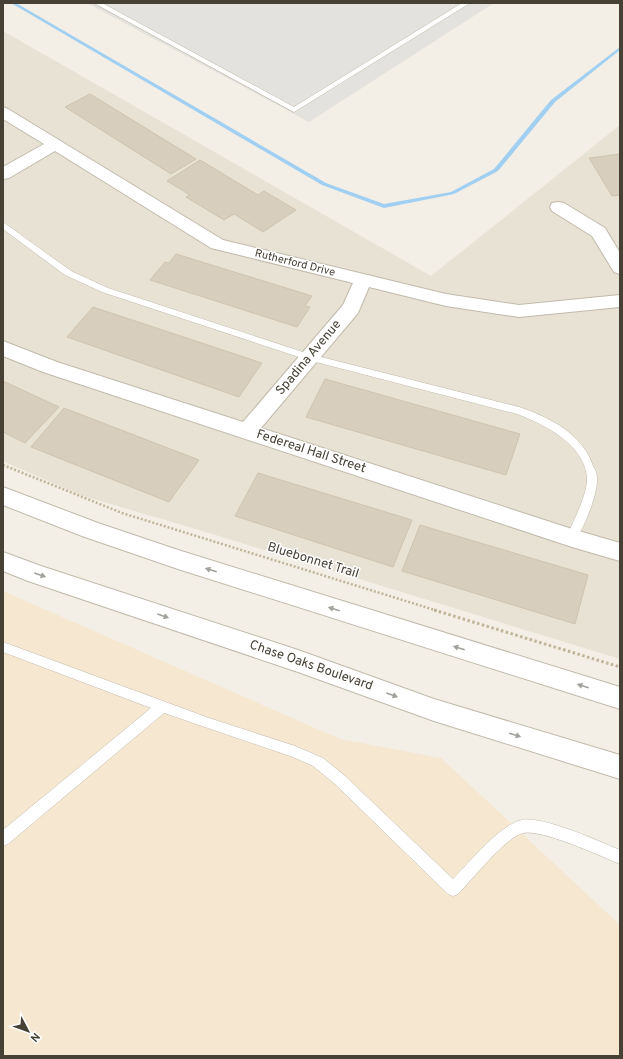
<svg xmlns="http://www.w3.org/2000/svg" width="623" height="1059" viewBox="0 0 623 1059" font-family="Overpass,sans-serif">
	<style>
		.residential { fill: #e7e2d4 }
		.commercial { fill: #f6e7d0 }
		.parking { fill: #e4e2de }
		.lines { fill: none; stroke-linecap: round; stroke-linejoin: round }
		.stream { fill: #a1cff2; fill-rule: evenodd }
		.building { fill: #d8cebe; stroke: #d0c3ae }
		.service-casing { stroke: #c2baab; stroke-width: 1 }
		.minor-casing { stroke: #c2baab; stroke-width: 2 }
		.tertiary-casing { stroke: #c2baab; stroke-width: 2 }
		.path-far1 { stroke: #c1b499; stroke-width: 2.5; stroke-dasharray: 2 2; stroke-linecap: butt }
		.path { stroke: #c1b499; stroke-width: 3; stroke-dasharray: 2.5 2.5; stroke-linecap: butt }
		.service { fill: #fff; fill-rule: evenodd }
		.minor { fill: #fff; fill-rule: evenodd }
		.tertiary { fill: #fff; fill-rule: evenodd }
		.oneway { fill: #a2a09a }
		.labels { text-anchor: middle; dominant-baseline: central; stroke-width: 3; stroke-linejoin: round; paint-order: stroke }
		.far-street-label { font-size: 11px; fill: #464035; stroke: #fff }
		.street-label { font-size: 13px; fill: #464035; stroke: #fff }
	</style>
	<rect width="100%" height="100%" fill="#f3efe6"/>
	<path class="residential" d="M3,31L431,276L620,125V659L209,533L80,495L3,461Z"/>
	<path class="commercial" d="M3,591L340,739L441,758L620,925V1056H3Z"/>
	<path class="parking" d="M87,3H494L309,122Z"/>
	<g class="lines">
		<path class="stream" d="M11,3H16L326,183L384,204L451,192L494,169L551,100L620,47V50L555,102L498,171L454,194L384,208L322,185Z"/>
	</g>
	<path class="building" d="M90,94L196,159L171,174L65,107Z
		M620,154V195L612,196L589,158Z
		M200,160L258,195L264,191L296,210L263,232L234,214L224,220L186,197L190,195L167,181Z
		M176,254L312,296L305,306L310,307L297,327L150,280L165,262L169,263Z
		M93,307L262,363L239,397L67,337Z
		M325,379L520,434L506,475L306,417Z
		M3,381L59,407L25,443L3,432Z
		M64,408L199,460L169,502L31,447Z
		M258,473L412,520L393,567L235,516Z
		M420,525L588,575L575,624L402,571Z"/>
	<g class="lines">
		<g class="service-casing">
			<path id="service" d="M94,3H102L294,107L462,3H470L294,112Z
				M3,222L71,271L108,288L309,354L519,407C549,417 583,434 593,466C595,469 597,474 597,477C598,496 584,525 576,541L572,543L568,541L566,538C573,522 588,494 587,477C584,444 544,424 517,414L308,360L102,292L65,275L3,229Z
				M3,642L209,718L295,746L323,758L345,776L453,879C469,863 499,825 522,820C544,816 598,841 620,850V864C600,856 542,829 523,833C506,837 472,880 458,894L453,896L448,894L335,784L313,766L293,757L164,713L8,844L3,846V830L151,708L3,652Z"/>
		</g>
		<g class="minor-casing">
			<path id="minor" d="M3,107L8,109L223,240L446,294L519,305L620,295V307L519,317L446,306L369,287L358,313L261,428L572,529L620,543V561L572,547L43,372L3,356V341L57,362L243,422L343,305L353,283L211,248L55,151L9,178L3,179V167L44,144L3,119Z
				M558,202L564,203L605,228L620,253V274L614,272L592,236L552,211L550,207L552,203Z"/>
		</g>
		<g class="tertiary-casing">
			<path id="tertiary" d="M3,487L98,523L178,550L620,687V709L178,569L82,536L3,505Z
				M3,552L41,566L298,650L434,699L620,755V779L434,721L298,672L28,581L3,571Z"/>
		</g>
		<path class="path-far1" d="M3,465L122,513L438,611"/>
		<path class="path" d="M434,610L620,667"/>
		<use href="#service" class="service"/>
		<use href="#minor" class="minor"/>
		<use href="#tertiary" class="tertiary"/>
	</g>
	<defs><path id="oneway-solid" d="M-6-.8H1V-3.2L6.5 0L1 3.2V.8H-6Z"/></defs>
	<g class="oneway">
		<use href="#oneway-solid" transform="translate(211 570) rotate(-162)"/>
		<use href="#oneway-solid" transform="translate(40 575) rotate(19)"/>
		<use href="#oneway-solid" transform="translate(334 609) rotate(-163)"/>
		<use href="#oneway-solid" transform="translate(163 616) rotate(19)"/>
		<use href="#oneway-solid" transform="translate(459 648) rotate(-163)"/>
		<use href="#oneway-solid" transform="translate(583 686) rotate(-163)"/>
		<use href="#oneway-solid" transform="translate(392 695) rotate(20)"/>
		<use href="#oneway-solid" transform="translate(515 735) rotate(17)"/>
	</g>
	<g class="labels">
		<g class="far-street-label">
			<text transform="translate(295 263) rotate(14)">Rutherford Drive</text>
		</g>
		<g class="street-label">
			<text transform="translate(309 358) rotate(-50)">Spadina Avenue</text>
			<text transform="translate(311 452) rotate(18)">Federeal Hall Street</text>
			<text transform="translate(313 561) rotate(17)">Bluebonnet Trail</text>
			<text transform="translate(311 666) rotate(19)">Chase Oaks Boulevard</text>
		</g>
	</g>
	<rect width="623" height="1059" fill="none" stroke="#464035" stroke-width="8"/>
	<g transform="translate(28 1031) rotate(131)" stroke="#ffffff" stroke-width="3" paint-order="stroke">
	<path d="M0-3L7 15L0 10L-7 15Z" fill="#464035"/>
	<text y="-6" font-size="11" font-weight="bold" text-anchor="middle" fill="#464035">N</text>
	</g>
</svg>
